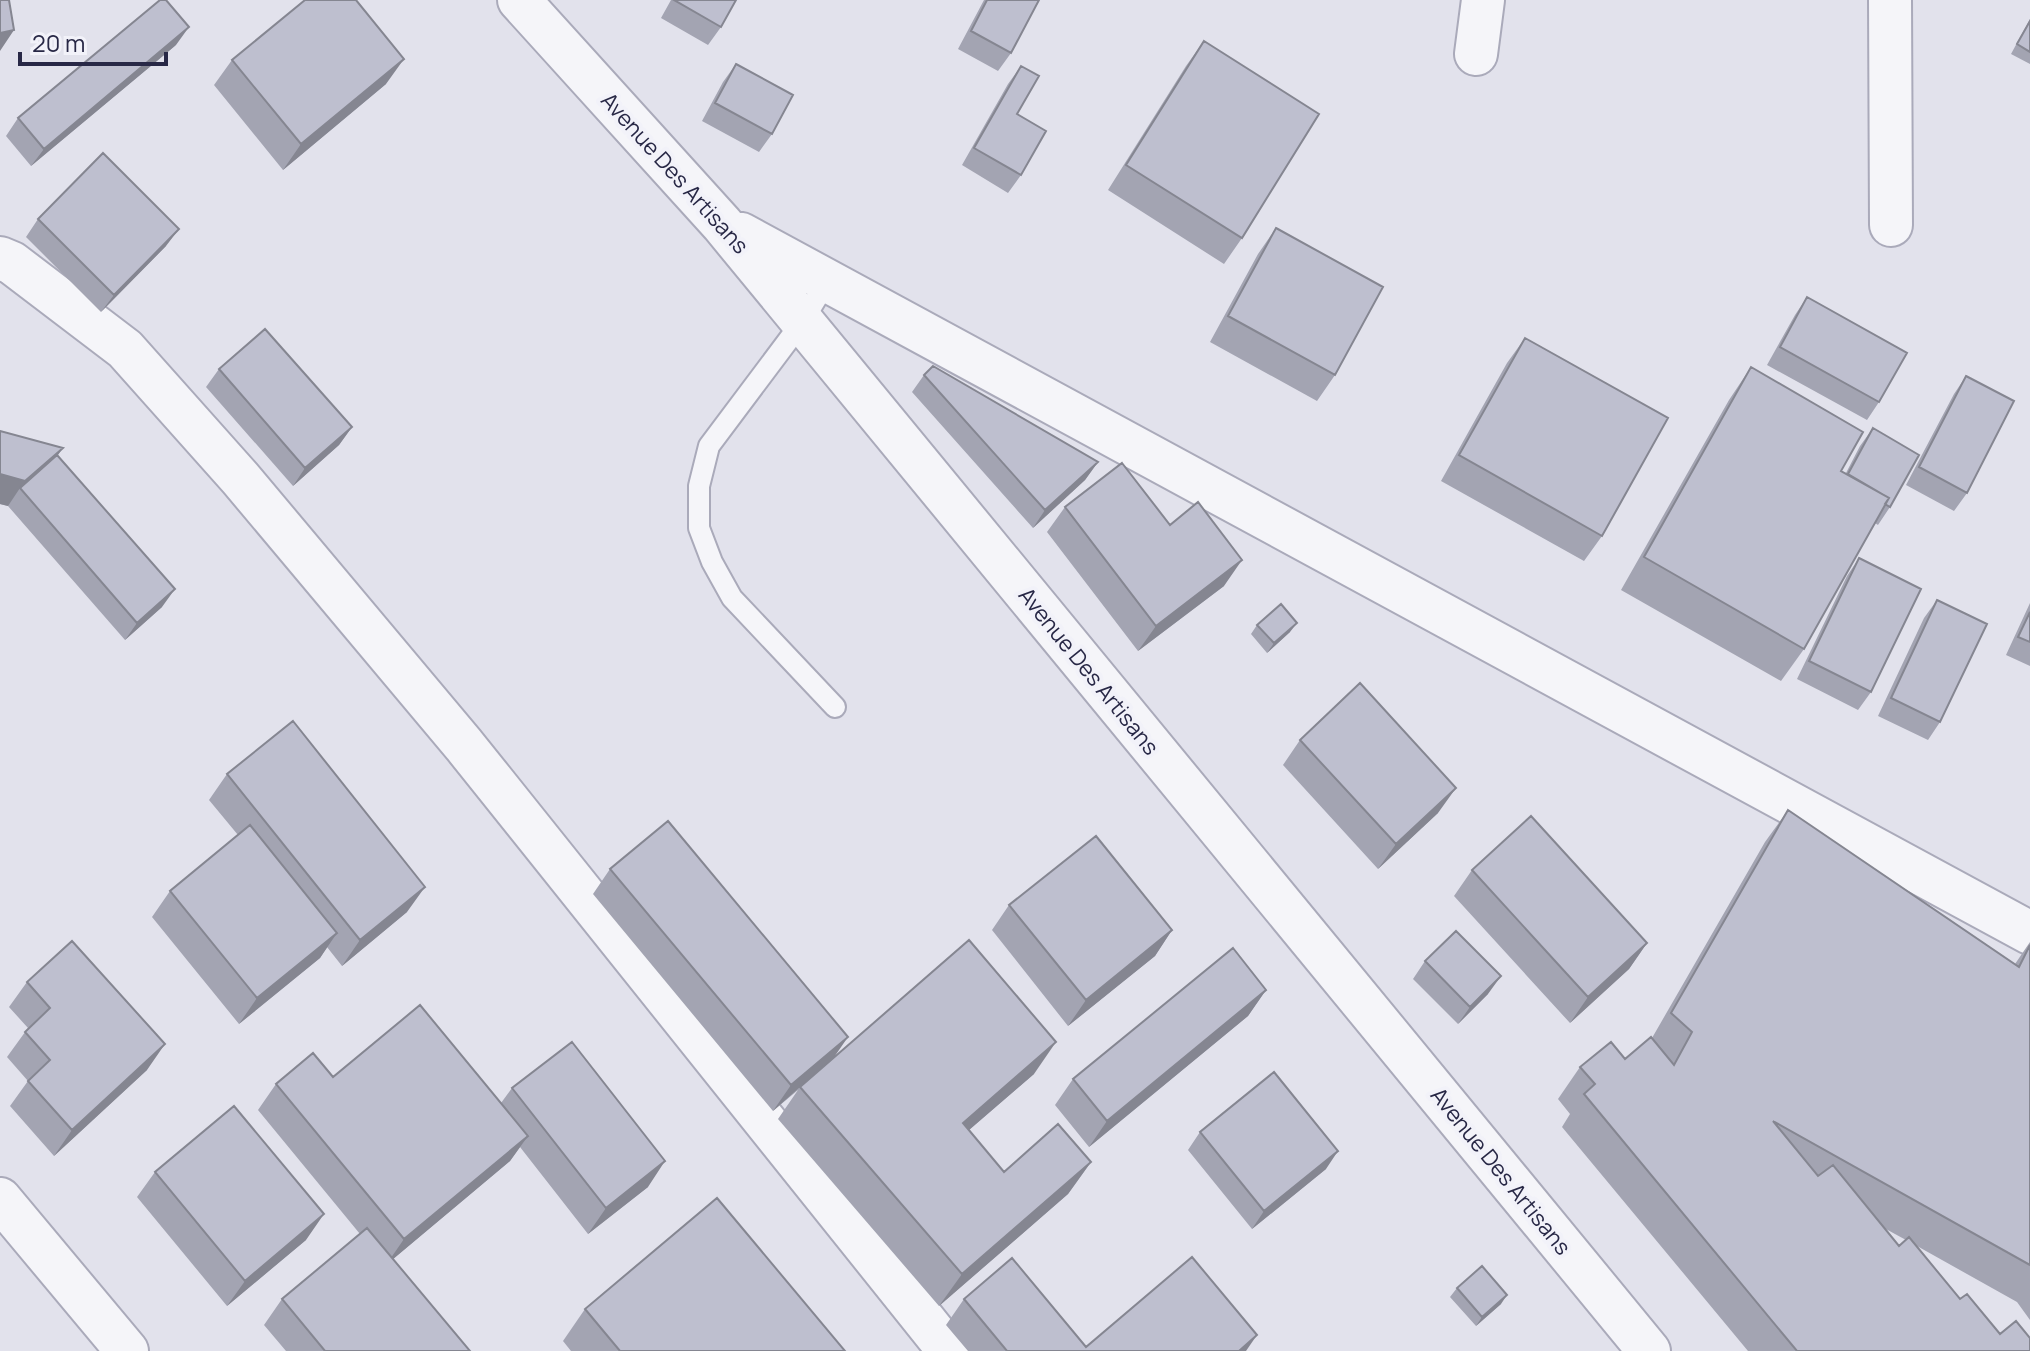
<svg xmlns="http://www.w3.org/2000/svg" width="2030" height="1351" viewBox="0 0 2030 1351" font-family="Manrope,sans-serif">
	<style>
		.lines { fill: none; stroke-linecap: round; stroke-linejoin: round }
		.lane-casing { stroke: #aaaaba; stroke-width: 24 }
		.street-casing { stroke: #aaaaba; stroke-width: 46 }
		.lane { stroke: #f5f5f9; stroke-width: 20 }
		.street { stroke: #f5f5f9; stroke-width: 42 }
		.wall { fill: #a3a4b2; fill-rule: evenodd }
		.shaded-wall { fill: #858691 }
		.building { fill: #bebfcf; stroke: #858691; stroke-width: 2 }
		.labels { text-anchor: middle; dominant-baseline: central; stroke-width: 8; stroke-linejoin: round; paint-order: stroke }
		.street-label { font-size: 22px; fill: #282846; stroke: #f2f2f9 }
	</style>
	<rect width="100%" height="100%" fill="#e2e2ec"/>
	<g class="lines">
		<g class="lane-casing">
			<path id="lane" d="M827,281L802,322L709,446L699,486V528L712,562L732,598L835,707"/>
		</g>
		<g class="street-casing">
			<path id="street" d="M519,0L722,224L1649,1351
				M1890,0L1891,225
				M1476,54L1483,0
				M741,234L2030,933
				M0,258L12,263L125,349L240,478L464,745L949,1351
				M0,1199L127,1351"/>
		</g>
		<use href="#lane" class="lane"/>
		<use href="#street" class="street"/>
	</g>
	<path class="wall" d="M671,0H736L721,27L708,45L661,18Z
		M984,0H1039L1011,53L998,71L958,49Z
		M2030,19V64L2011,54Z
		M1204,41L1242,238L1224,264L1108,190L1186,66Z
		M176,45L31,166L6,136L18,118Z
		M232,60L386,84L283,170L214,85Z
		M736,64L772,134L759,152L702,121L723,82Z
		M1021,66L1017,114L1021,175L1008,193L962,165L1008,84Z
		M38,219L166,246L101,312L26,237Z
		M1276,228L1335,375L1317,401L1210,342L1258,254Z
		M1807,297L1879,402L1867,420L1767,365L1795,315Z
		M1525,338L1602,536L1584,561L1441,481L1507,363Z
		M1751,367L1841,471L1846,473L1860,446L1873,428L1890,507L1878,525L1875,523L1804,649L1781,681L1621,590L1729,400Z
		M219,369L352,427L339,445L293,486L206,387Z
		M924,375L1098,462L1085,480L1033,528L912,392Z
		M1966,376L1967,493L1954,511L1906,485L1954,394Z
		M63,448L57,455L162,607L125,640L8,506L0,504Z
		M1065,507L1170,525L1224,586L1138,651L1047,532Z
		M1859,558L1871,692L1858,710L1797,679L1847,576Z
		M1937,600L1940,722L1928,740L1878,716L1924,618Z
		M2030,603V666L2006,655Z
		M1257,625L1290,632L1267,653L1251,634Z
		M1300,740L1438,813L1378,869L1283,765Z
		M227,774L407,912L342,966L327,947L320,958L239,1024L152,917L170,891L238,835L209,800Z
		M1788,810L2015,964L2030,942V1320L2017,1302L1917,1246L1960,1299L2000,1334L2030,1351H1748L1562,1127L1570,1114L1558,1099L1580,1067L1625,1059L1652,1038L1765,842ZM1884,1228L1906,1240L1899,1246Z
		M610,869L834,1058L1034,1074L969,1130L1004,1172L1091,1162L1068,1194L939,1306L778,1119L798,1090L773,1111L593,894Z
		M1472,870L1647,943L1629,969L1570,1023L1454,896Z
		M1009,905L1172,930L1155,956L1068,1026L992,930Z
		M1425,961L1488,994L1458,1024L1413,979Z
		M27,982L147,1070L54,1156L10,1106L28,1081L7,1057L28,1028L9,1007Z
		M1266,990L1248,1016L1089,1147L1055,1105L1073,1079Z
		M333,1077L501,1103L512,1088L648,1187L588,1234L520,1147L510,1161L393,1259L470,1351H286L264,1325L282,1299L360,1234L258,1110L276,1084Z
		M1200,1132L1326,1169L1252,1229L1188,1150Z
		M155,1172L306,1240L227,1306L137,1197Z
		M1457,1288L1501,1304L1476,1326L1450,1297Z
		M964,1299L1086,1347L1246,1351H968L946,1325Z
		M585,1309L845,1351H571L563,1341Z"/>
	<path class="shaded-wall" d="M189,27L176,45L31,166L44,149Z
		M14,30L0,51V33Z
		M404,59L386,84L283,170L301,144Z
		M179,229L166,246L101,312L114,295Z
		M352,427L339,445L293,486L305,468Z
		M63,448L45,473L20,488L8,506L0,504V474Z
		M1098,462L1085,480L1033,528L1045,510Z
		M1242,560L1224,586L1138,651L1156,626Z
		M175,589L162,607L125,640L137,623Z
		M1297,623L1290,632L1267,653L1274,643Z
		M1456,788L1438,813L1378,869L1396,844Z
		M425,887L407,912L342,966L360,940Z
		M1172,930L1155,956L1068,1026L1086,1000Z
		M337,933L320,958L239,1024L257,998Z
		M1647,943L1629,969L1570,1023L1588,997Z
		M1501,976L1488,994L1458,1024L1470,1007Z
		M1266,990L1248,1016L1089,1147L1107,1121Z
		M848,1037L830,1063L800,1087L773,1111L791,1085Z
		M1056,1042L1034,1074L940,1155L963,1123Z
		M165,1044L147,1070L54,1156L72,1130Z
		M528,1136L510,1161L386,1265L404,1239Z
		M1338,1151L1326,1169L1252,1229L1264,1211Z
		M665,1161L648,1187L588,1234L606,1208Z
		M1091,1162L1068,1194L939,1306L962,1274Z
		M324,1214L306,1240L227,1306L245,1281Z
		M1507,1295L1501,1304L1476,1326L1482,1317Z
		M1257,1335L1246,1351H1239Z"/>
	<path class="building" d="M0,0H9L14,30L0,33Z
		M160,0H166L189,27L44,149L18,118Z
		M305,0H356L404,59L301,144L232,60Z
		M674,0H736L721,27Z
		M987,0H1039L1011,53L971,31Z
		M2030,21V52L2017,44Z
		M1204,41L1319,114L1242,238L1126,165Z
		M736,64L793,95L772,134L715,103Z
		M1021,66L1039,76L1017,114L1046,131L1021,175L974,148Z
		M103,153L179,229L114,295L38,219Z
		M1276,228L1383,287L1335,375L1228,316Z
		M1807,297L1907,353L1879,402L1780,347Z
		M265,329L352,427L305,468L219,369Z
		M1525,338L1668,418L1602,536L1459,455Z
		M933,366L1098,462L1045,510L924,375Z
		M1751,367L1863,432L1841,471L1889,498L1804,649L1644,557Z
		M1966,376L2014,401L1967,493L1919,467Z
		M1873,428L1919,455L1890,507L1885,504L1889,498L1848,474Z
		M0,431L63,448L25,481L0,474Z
		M57,455L175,589L137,623L20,488Z
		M1122,463L1170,525L1198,502L1242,560L1156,626L1065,507Z
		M1859,558L1921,589L1871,692L1809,661Z
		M1937,600L1987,624L1940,722L1891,698Z
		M1281,604L1297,623L1274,643L1257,625Z
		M2030,612V642L2018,637Z
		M1360,683L1456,788L1396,844L1300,740Z
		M293,721L425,887L360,940L227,774Z
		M1788,810L2019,967L2030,945V1265L1773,1121L1818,1176L1833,1165L1899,1246L1909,1237L1960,1299L1967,1294L2000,1334L2016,1321L2030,1338V1351H1797L1584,1094L1595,1084L1580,1067L1611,1042L1625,1059L1651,1037L1674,1065L1692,1032L1671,1013Z
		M1531,816L1647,943L1588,997L1472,870Z
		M668,821L848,1037L791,1085L610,869Z
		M250,825L337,933L257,998L170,891Z
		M1096,836L1172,930L1086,1000L1009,905Z
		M1456,931L1501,976L1470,1007L1425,961Z
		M969,940L1056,1042L963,1123L1004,1172L1058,1124L1091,1162L962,1274L800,1087Z
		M72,941L165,1044L72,1130L28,1081L50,1060L25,1032L50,1008L27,982Z
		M1233,948L1266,990L1107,1121L1073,1079Z
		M420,1005L528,1136L404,1239L276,1084L313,1053L333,1077Z
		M572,1042L665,1161L606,1208L512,1088Z
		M1274,1072L1338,1151L1264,1211L1200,1132Z
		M234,1106L324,1214L245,1281L155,1172Z
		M717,1198L845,1351H620L585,1309Z
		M367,1228L470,1351H325L282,1299Z
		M1192,1257L1257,1335L1239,1351H1007L964,1299L1012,1258L1086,1347Z
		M1482,1266L1507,1295L1482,1317L1457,1288Z"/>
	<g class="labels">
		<g class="street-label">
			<text transform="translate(675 173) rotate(48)">Avenue Des Artisans</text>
			<text transform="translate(1089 671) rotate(51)">Avenue Des Artisans</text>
			<text transform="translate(1501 1171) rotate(51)">Avenue Des Artisans</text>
		</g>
	</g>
	<path d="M20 52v12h146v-12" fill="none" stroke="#282846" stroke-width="4"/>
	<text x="32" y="52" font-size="24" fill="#282846" stroke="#f2f2f9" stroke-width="6" paint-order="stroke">20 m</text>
</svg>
